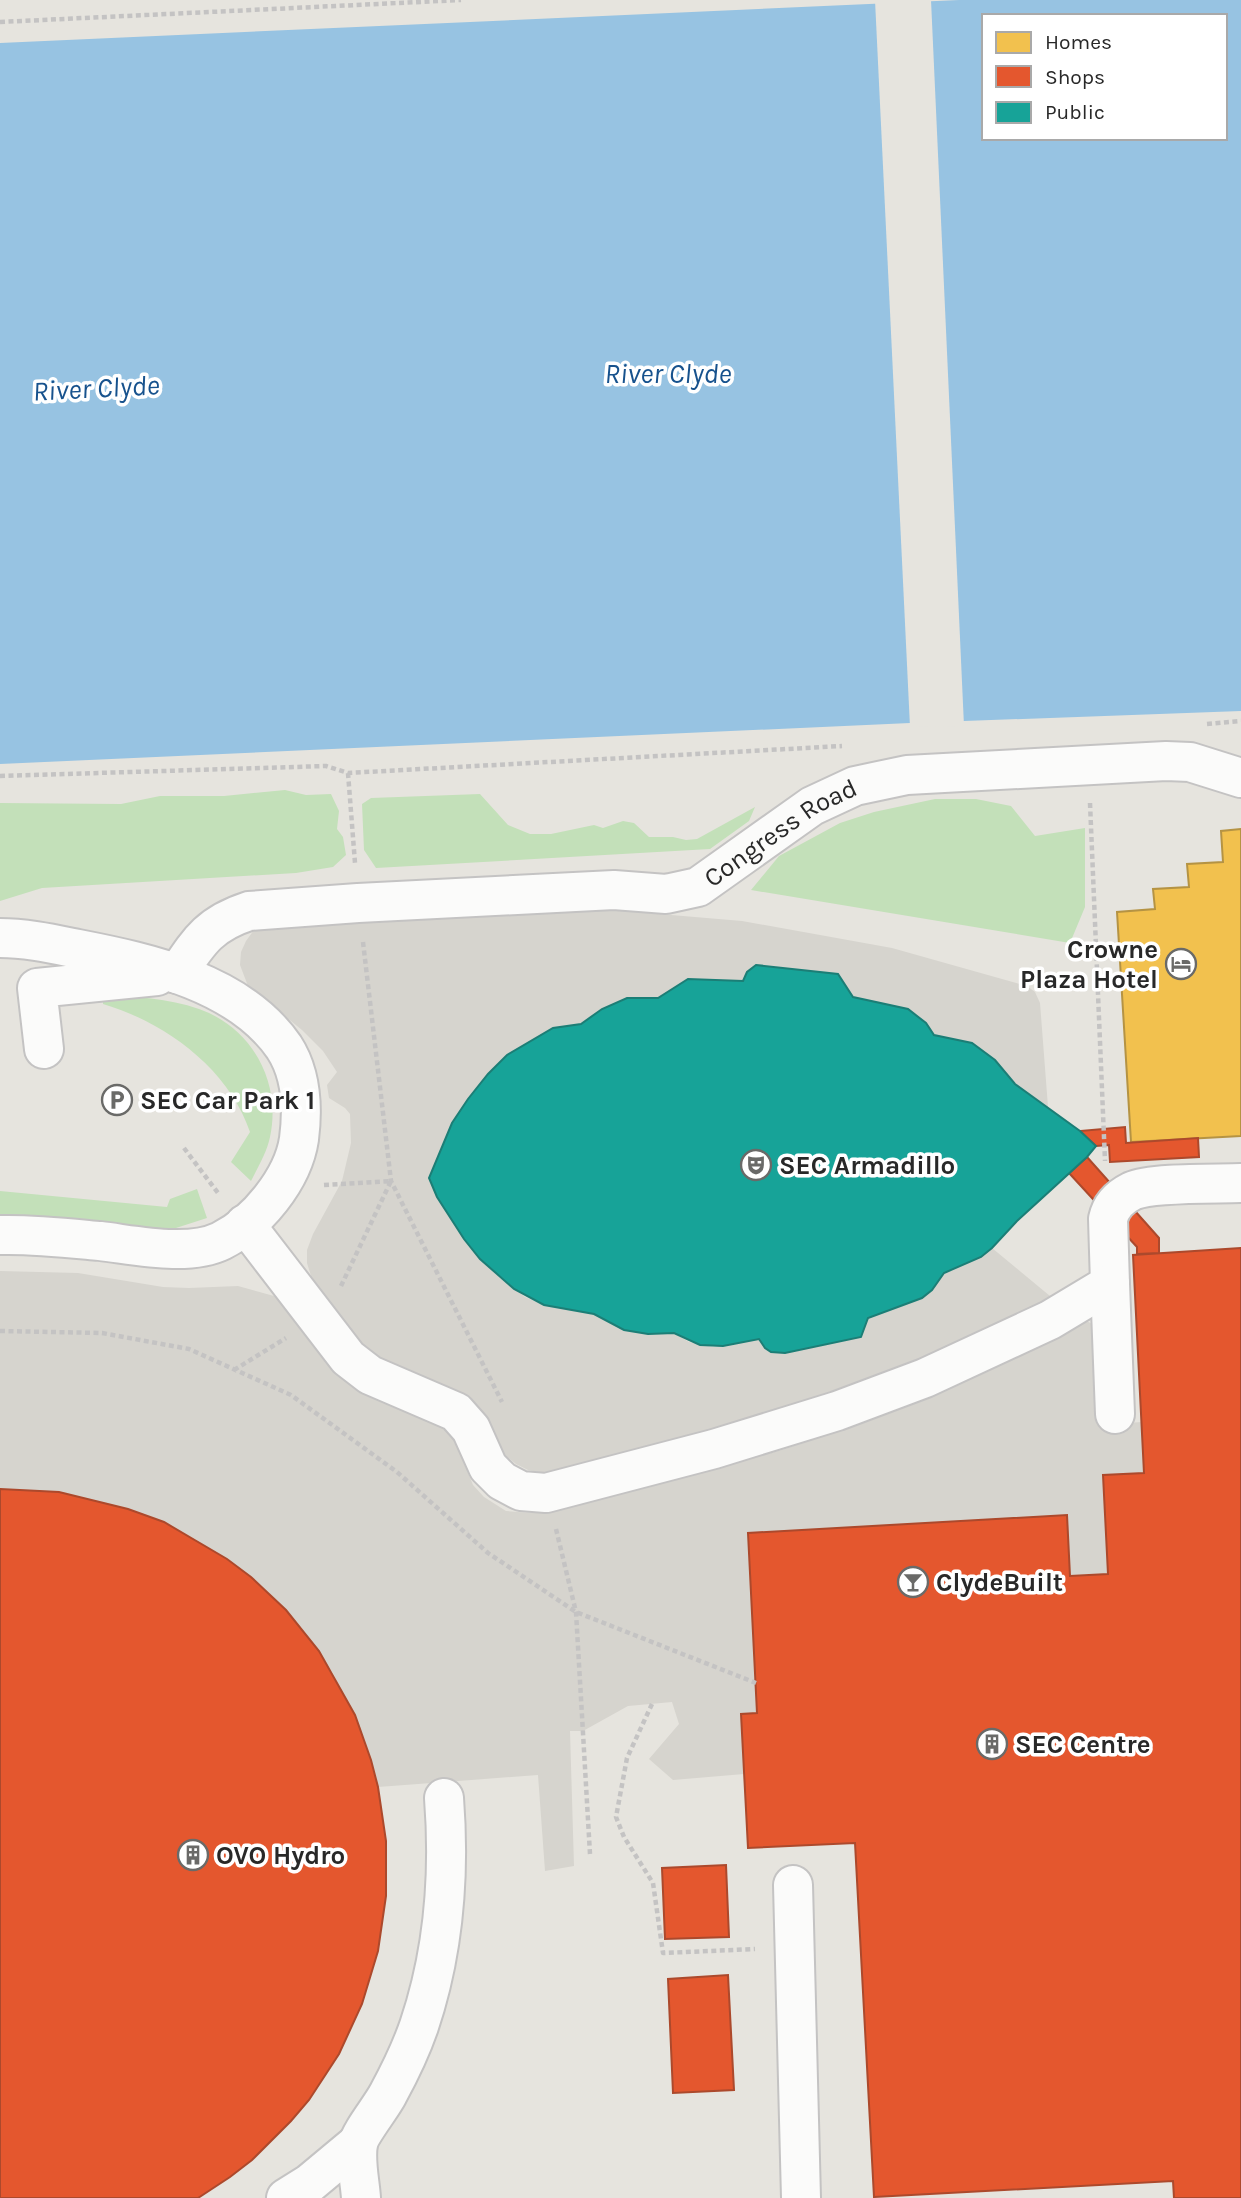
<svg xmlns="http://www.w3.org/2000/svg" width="1241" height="2198" viewBox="0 0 1241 2198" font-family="Karla,sans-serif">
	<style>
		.green { fill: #c3e0b9 }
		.plaza { fill: #d6d4ce }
		.water { fill: #97c3e2; fill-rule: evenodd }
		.pier { fill: #e6e4de }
		.homes { fill: #f2c14e; stroke: #b59343; stroke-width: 2 }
		.shops { fill: #e4572e; stroke: #ac492c; stroke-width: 2 }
		.public { fill: #17a398; stroke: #1c7e76; stroke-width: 2 }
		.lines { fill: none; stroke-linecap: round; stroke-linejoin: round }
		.minor-casing { stroke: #c4c3c3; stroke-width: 42 }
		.path { stroke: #c4c3c3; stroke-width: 4.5; stroke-dasharray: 5 3.5; stroke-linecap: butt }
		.minor { stroke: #fbfbfa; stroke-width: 38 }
		.labels { text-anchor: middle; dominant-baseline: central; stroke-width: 7; stroke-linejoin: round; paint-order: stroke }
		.street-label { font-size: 26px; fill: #282828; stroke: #fff }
		.poi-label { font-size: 26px; font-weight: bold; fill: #282828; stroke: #fff; text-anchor: start }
		.water-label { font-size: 28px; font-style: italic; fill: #17528d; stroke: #fff }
	</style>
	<rect width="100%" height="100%" fill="#e6e4de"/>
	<path class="green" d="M285,790L306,795L331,794L339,811L337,829L343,837L346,855L333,867L296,873L42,888L0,901V803L121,804L160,796H224Z
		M480,794L508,825L530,834H551L594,825L603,828L623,821L634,823L649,837H673L686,840L697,839L755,807L749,821L710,849L376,868L364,850L362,804L371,798Z
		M935,799H976L1011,806L1035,836L1085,828V907L1070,943L751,890L779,856L840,823L874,812Z
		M103,994C135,997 168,998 199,1009C251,1027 282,1081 270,1137C267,1152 258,1167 251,1181L231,1162L250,1132C229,1069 165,1022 103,1004Z
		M197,1189L207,1218L176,1228L156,1229L0,1217V1191L167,1207L170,1199Z"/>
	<path class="plaza" d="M577,907L742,921L892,948L1027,986L1035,992L1040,1003L1048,1107L1015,1084L995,1060L972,1043L934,1035L926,1023L908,1009L853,997L838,974L747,972L743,981L688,979L658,998H627L602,1009L581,1024L553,1028L507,1055L488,1074L452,1123L429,1178L437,1197L464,1239L500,1278L525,1297L544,1305L594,1314L624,1330L649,1334L674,1333L689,1342L713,1347L759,1339L765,1348L778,1353L861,1337L868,1318L922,1298L932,1290L944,1273L981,1257L992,1248L1050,1296V1304L935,1355L811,1403L549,1474L528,1470L516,1464L506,1456L498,1444L374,1361L323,1296L312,1279L307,1263V1250L313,1234L342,1181L351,1143L350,1114L345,1108L329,1098L327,1085L337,1072L323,1051L302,1030L248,986L240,965L241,952L246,941L254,930L264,924Z
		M0,1271L78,1273L163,1287L189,1288L238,1286L274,1296L284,1304L360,1390L377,1400L432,1421L453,1436L473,1485L484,1497L506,1511L531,1513L551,1509L648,1487L782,1450L865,1422L931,1395L1030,1351L1085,1320L1094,1325L1092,1338L1097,1425L1142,1422L1144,1473L1103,1475L1108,1574L1070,1576L1066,1516L748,1533L757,1713L741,1714L744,1774L673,1780L649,1759L679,1724L672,1702L628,1706L583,1731H570L574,1866L545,1871L538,1775L378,1787L364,1738L333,1673L305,1632L286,1610L251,1577L195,1539L164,1522L128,1509L59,1492L0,1489Z"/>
	<path class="water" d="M959,0H1241V711L910,723L0,764V43ZM984,16H1225V138H984Z"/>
	<path class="pier" d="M875,0H931L964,726L910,727Z"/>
	<path class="homes" d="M1241,829V1136L1131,1142L1117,912L1155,909L1153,889L1189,887L1187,864L1223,862L1221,831Z"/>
	<path class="shops" d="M1125,1127L1126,1143L1198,1138L1199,1157L1110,1162L1109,1145L1096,1146L1080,1131Z
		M1087,1157L1159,1238V1253L1137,1254V1247L1069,1173Z
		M1241,1248V2198H1174L1173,2181L874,2197L855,1843L748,1848L741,1714L757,1713L748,1533L1067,1515L1070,1576L1108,1574L1103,1475L1144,1473L1133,1255Z
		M0,1489L59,1492L128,1509L164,1522L227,1559L251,1577L286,1610L319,1651L355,1715L371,1760L378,1787L386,1841V1896L378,1951L362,2004L339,2054L309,2100L291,2121L252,2160L230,2177L198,2198H0Z
		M726,1865L729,1937L665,1939L662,1868Z
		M728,1975L734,2090L673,2093L668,1979Z"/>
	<path class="public" d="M756,965L838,974L853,997L908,1009L926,1023L934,1035L972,1043L995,1060L1015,1084L1080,1131L1096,1146L1087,1157L1017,1221L992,1248L981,1257L944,1273L932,1290L922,1298L868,1318L861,1337L785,1353L771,1352L765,1348L759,1339L723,1346L700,1345L674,1333L648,1334L624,1330L594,1314L544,1305L514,1289L480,1259L464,1239L437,1197L429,1178L452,1123L468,1099L488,1074L507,1055L553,1028L581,1024L602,1009L627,998H658L688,979L743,981L747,972Z"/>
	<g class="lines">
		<g class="minor-casing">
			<g id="minor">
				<path d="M0,938C26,938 53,944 78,949C150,963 240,983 284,1047C301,1073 303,1108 299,1139C293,1179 257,1223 221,1241C188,1257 135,1245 100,1241C68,1238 33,1234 0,1235"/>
				<path id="s1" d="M177,974C199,941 209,924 249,911L358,903L614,890L666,894L698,887L812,806L855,786L907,775L1166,761L1190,762L1241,778"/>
				<path d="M44,1049L37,988L157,976"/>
				<path d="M245,1224L348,1358L370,1375L456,1412L471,1429L488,1467L502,1481L521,1491L546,1493L714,1449L837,1411L925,1378L1050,1320L1110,1284L1108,1219C1111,1205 1120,1197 1132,1191C1152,1182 1216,1184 1241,1183"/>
				<path d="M1110,1284L1115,1414"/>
				<path d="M793,1885L801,2198"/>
				<path d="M286,2198L310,2183L358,2143"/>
				<path d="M361,2198C360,2182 355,2161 358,2144C360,2133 382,2106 388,2094C400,2072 411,2049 419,2026C444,1952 450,1876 444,1798"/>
			</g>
		</g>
		<path class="path" d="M0,22L461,0
			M1207,724L1241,721
			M348,773L355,863
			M0,776L326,766L348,773L842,746
			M1090,803L1105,1161
			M363,942L391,1181L502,1402
			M184,1148L218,1193H221
			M324,1185L391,1181L341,1286
			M0,1331L102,1333L189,1349L291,1395L397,1472L488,1553L576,1612L756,1683
			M234,1370L286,1338
			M556,1529L576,1612L590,1854
			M652,1704L627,1758L616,1817L624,1837L653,1883L663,1953L755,1949"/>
		<use href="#minor" class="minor"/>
	</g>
	<defs>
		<g id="hotel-ring" transform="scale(1.575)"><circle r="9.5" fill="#fff" stroke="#6a6a68" stroke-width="1.5"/><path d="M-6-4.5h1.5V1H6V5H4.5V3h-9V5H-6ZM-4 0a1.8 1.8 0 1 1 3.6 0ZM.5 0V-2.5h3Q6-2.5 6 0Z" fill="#6a6a68"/></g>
		<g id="parking-ring" transform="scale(1.575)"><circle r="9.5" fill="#fff" stroke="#6a6a68" stroke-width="1.5"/><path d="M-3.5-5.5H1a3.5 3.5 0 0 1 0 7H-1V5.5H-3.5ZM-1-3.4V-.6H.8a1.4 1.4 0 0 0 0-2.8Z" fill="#6a6a68"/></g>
		<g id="theatre-ring" transform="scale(1.575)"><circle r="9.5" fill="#fff" stroke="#6a6a68" stroke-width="1.5"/><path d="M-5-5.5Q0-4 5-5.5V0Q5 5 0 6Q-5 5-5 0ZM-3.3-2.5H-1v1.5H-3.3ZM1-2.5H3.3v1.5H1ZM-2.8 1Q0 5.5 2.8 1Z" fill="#6a6a68"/></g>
		<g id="bar-ring" transform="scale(1.575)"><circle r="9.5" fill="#fff" stroke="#6a6a68" stroke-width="1.5"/><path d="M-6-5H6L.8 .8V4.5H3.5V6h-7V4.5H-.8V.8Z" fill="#6a6a68"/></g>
		<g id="building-ring" transform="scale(1.575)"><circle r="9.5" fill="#fff" stroke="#6a6a68" stroke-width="1.5"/><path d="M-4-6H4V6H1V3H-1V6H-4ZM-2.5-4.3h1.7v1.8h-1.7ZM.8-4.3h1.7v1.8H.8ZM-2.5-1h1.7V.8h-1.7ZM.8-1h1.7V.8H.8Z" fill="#6a6a68"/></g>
	</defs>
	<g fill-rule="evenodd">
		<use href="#hotel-ring" x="1181" y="964"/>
		<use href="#parking-ring" x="117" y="1100"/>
		<use href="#theatre-ring" x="756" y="1165"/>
		<use href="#bar-ring" x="913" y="1582"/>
		<use href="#building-ring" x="992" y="1744"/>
		<use href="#building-ring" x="193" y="1855"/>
	</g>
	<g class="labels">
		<g class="street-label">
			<text stroke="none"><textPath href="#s1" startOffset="648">Congress Road</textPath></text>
		</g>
		<g class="poi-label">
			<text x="1158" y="949" text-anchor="end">Crowne<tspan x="1158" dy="30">Plaza Hotel</tspan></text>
			<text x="140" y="1100">SEC Car Park 1</text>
			<text x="779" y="1165">SEC Armadillo</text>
			<text x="936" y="1582">ClydeBuilt</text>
			<text x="1015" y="1744">SEC Centre</text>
			<text x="216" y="1855">OVO Hydro</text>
		</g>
		<g class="water-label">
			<text x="668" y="373">River Clyde</text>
			<text transform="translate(96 388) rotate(-3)">River Clyde</text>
		</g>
	</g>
	<rect x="982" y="14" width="245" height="126" fill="#ffffff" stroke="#a9a9a9" stroke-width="2"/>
	<rect x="996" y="32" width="35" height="21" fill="#f2c14e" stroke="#a9a9a9" stroke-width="2"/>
	<text x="1045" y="49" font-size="21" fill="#282828">Homes</text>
	<rect x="996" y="66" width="35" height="21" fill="#e4572e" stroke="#a9a9a9" stroke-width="2"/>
	<text x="1045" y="84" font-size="21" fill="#282828">Shops</text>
	<rect x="996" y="102" width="35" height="21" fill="#17a398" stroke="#a9a9a9" stroke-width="2"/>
	<text x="1045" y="119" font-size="21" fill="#282828">Public</text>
</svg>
